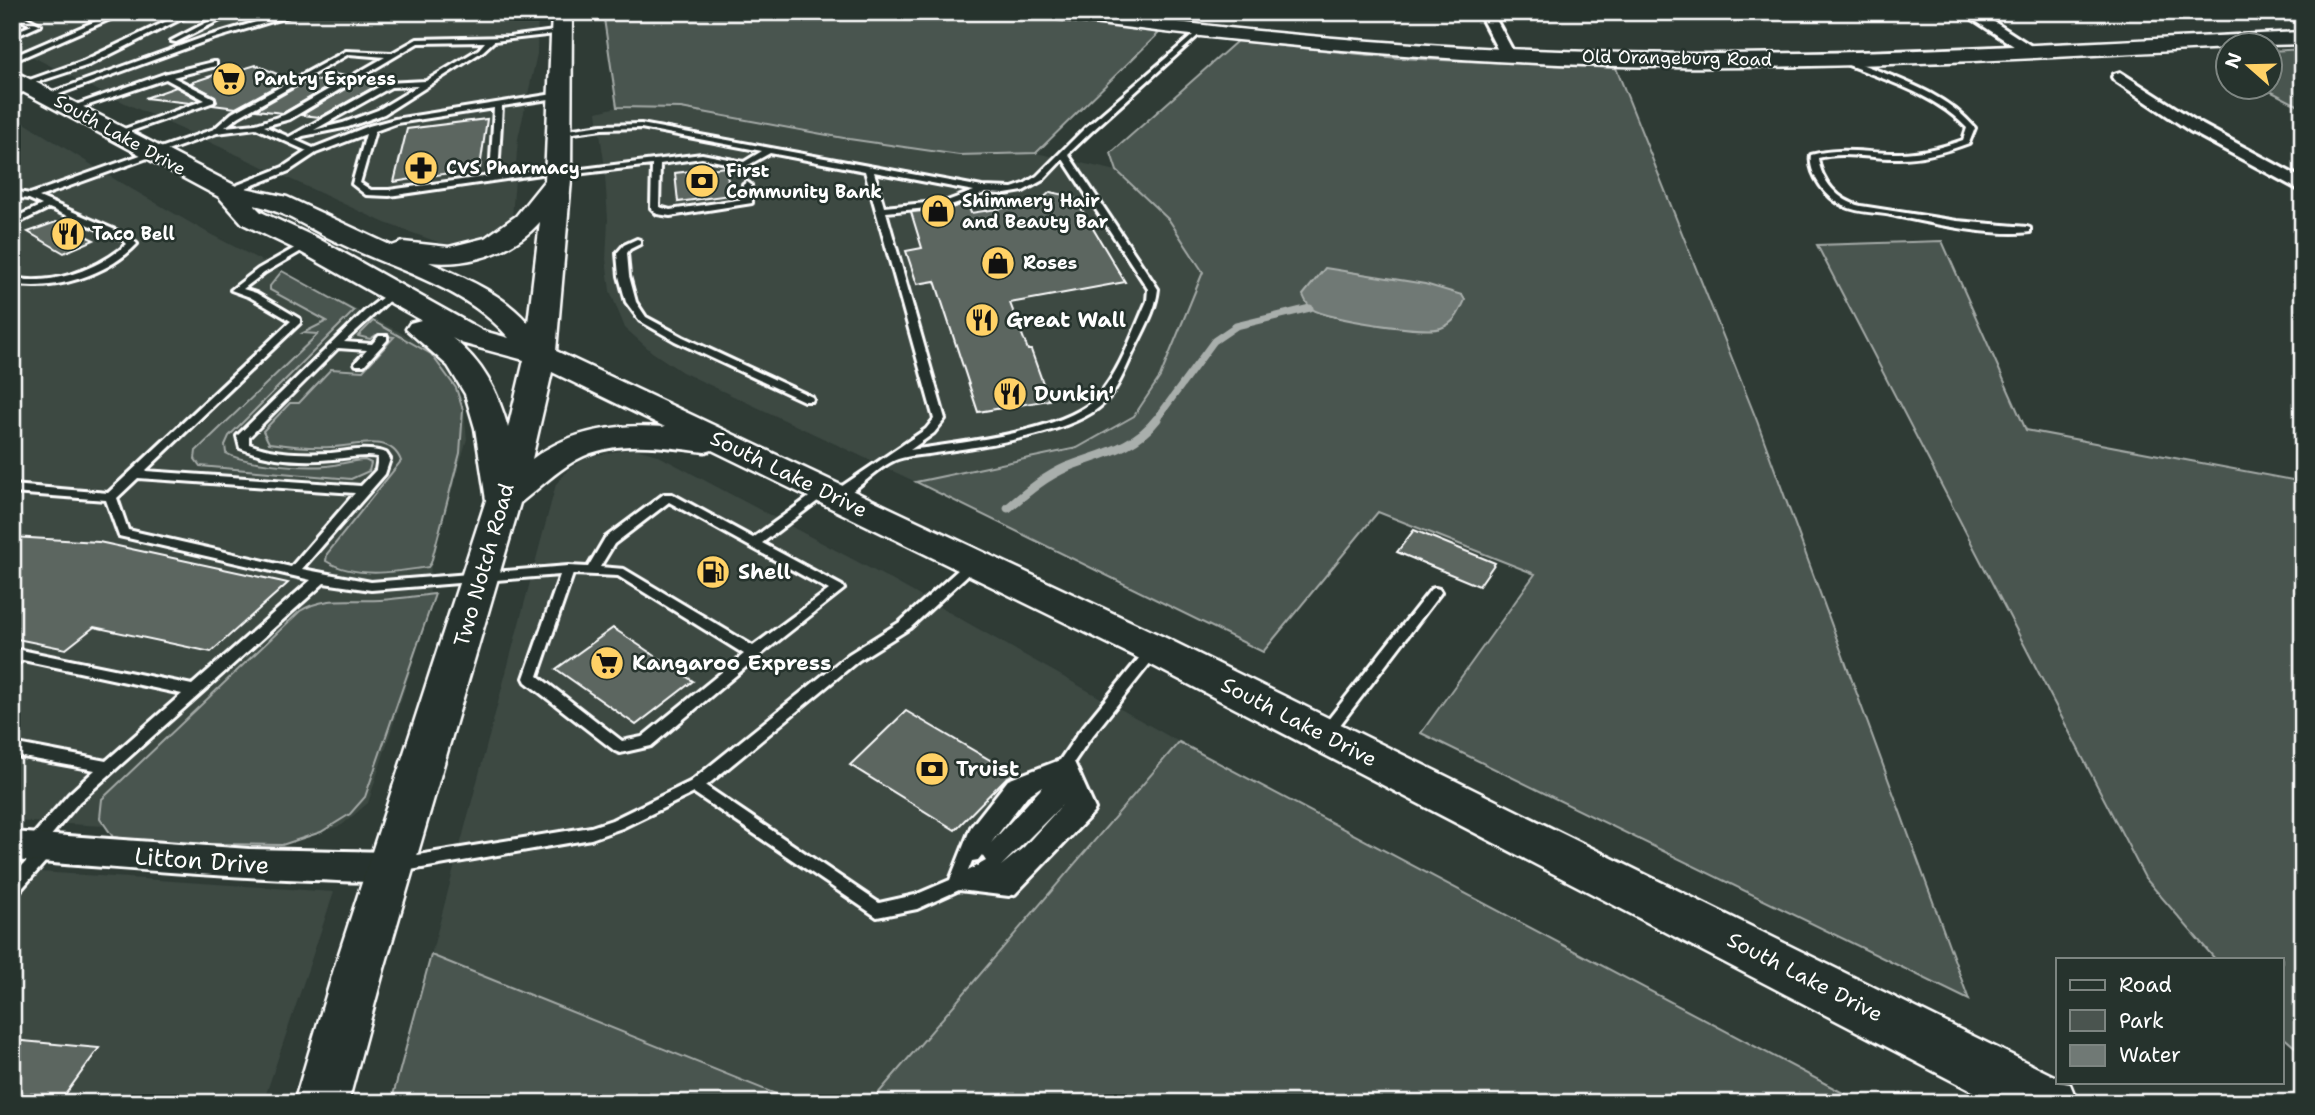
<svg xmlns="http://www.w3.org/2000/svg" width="2315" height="1115" viewBox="0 0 2315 1115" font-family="'Shantell Sans',sans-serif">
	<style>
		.built { fill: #3c4842 }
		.green { fill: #4a544f; stroke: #a4aaa7; stroke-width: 2 }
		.water { fill: #707975; stroke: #a9afac; stroke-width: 2 }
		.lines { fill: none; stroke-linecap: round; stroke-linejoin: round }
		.stream-far1 { stroke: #a9afac; stroke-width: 7 }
		.stream { stroke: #a9afac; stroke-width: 9 }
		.building { fill: #5b6661; stroke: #fff; stroke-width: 2 }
		.lane-casing { stroke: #fff; stroke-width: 6 }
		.street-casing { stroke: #fff; stroke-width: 6 }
		.secondary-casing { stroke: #fff; stroke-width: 5 }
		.lane { fill: #26332d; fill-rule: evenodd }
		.street { fill: #26332d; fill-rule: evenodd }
		.secondary { fill: #26332d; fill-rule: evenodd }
		.labels { text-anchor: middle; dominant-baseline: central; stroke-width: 5; stroke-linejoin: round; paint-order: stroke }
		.far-street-label { font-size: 18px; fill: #fff; stroke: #26332d }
		.far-poi-label { font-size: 18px; font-weight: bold; fill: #fff; stroke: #26332d; text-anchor: start }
		.poi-label { font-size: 21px; font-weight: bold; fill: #fff; stroke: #26332d; text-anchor: start }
		.street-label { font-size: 21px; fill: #fff; stroke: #26332d }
		.near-street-label { font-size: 24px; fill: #fff; stroke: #26332d }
	</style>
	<rect width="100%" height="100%" fill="#2f3b35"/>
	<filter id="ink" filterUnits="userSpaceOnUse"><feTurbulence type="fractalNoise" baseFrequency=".0143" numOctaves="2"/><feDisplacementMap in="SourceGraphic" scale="14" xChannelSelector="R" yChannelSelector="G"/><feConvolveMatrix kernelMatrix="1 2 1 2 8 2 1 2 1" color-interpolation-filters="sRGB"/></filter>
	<g filter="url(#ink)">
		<path class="built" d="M12,12H538L537,54L518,139L512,218L496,233L472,242L443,244L385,223L99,91L12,46Z
			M617,107L681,108L849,139L959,155L1036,153L1117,171L1169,220L1203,272L1160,377L1133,416L1077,448L916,482L682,372L652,352L625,328L610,291L606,259L608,220L604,162L597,112Z
			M12,115L116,180L210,234L411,338L445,366L463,401L467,439L431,561L429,613L368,803L342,825L306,837L12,821Z
			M633,448L657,455L888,578L1179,742L870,1103H798L431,955L556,484L569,469L587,457Z
			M12,870L334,892L263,1103H12Z"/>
		<path class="green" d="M603,12H1010L1159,33L1036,153L959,155L849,139L681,108L617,107Z
			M1237,41L1398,58L1616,68L1757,421L1969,1000L1421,733L1535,574L1378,512L1263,652L916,482L1077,448L1134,416L1160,377L1203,272L1169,220L1117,171L1111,153Z
			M2303,49V108L2264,88H2270V51Z
			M1942,241L2026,430L2303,482V1054L2282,1036V959H2215L2145,878L1817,245Z
			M282,271L354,311L229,436L225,445L226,453C243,464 305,468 327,466C340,465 352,460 365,460L371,463L369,471L351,479L200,466L195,459L196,451L318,334L303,333L327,321L270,290V286Z
			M373,321L431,354L456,388L463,410L460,453L431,563L428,567C396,572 355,579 326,561L327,554L401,461C390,432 354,447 331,447C310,448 290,446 269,443L263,431L290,403H299L331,369L363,371L394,337L376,335L370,339L358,336Z
			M435,594L365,797L350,814L321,832L282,845L157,843L113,837L100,818L102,799L300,611C326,595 350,602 380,600C398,599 417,596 435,594Z
			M1179,742L1862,1103H870Z
			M431,955L798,1103H391Z"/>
		<path class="water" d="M1325,268L1425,284L1462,295L1465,300C1459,313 1455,323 1441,328C1425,334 1326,319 1312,309C1308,306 1305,300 1303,295Z"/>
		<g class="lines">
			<path class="stream-far1" d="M1156,420L1214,341L1236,326L1310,308"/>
			<path class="stream" d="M1008,508C1026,493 1044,477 1067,467C1100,454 1134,449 1157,419"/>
		</g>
		<path class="building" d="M256,65L289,79L236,108L213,105L217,102L215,96L190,83L238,67L243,69Z
			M334,74L347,76L283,113L256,110L309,80L323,81Z
			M365,77L392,80L385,81L320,117L302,115Z
			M176,87L199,100L190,103L145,98Z
			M487,119L480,168L394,182L407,129Z
			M726,167L730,195L678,202L675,173Z
			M1050,192L1074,197L1125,282L1010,303L1028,350H1031L1049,400L978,412L935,281L917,284L906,251L922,248L911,212L948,209L967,203L971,213L1038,203Z
			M56,222L94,240L64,253L28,232Z
			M1414,530L1495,563L1479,586L1397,552Z
			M12,537L99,542L288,583L211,652L94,627L66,649L12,638Z
			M613,628L693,681L636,725L556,669Z
			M906,711L1014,774L1006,778L955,830L850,765Z
			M12,1040L99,1048L59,1103H12Z"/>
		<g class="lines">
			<g class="lane-casing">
				<path id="lane" d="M12,12H16L41,25L12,38V33L32,25L12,16Z
					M117,12H126L12,62V57Z
					M186,12H195L89,65L28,85L21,83L83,61Z
					M227,12H236L176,42L171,41Z
					M290,12H303L206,41L51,97L44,95L202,38Z
					M525,12H541L538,14Z
					M1200,29L1203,31L1202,32L1091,132L1068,154L1158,289C1156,311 1142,333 1133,353C1125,370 1117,391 1103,404C1070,435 980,446 935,453C923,455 910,455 898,459C877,466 858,492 836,500L832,499L830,496L832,493L926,429L934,419L865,171L770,153L745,167L702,158L660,164L659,207L670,210L744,199L743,185L747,182L751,185L752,203L670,216L657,214L651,208L652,165L558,176L554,174L558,172L702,154L744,162L762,151L641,128L602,129L559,135L555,133L559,131L602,125L641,124L982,187L1012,188L1024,184L1037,176L1085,128ZM1063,159L1148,289L1147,301C1133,332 1121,370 1098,396C1068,432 956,443 910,450L934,433L945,419L886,212L948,206L985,193L1005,194L1023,191L1043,180ZM874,172L974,191L947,201L884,207Z
					M562,30L565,32L564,33L494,41L483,51L384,114L348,127L303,136L295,140L313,148L369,126L395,119L560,93H563V97L502,106L498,175L558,167L562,169L561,171L389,196L366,195L352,184L366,134L316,153L289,171L228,195L224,192L225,190L283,167L307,151L256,128L217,133L39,197L129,236L137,244C108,275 53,292 12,284V278C52,286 97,270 127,244L123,240L49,208L12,226V219L42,205L29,199L12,197V191L30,194L214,129L232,113L346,51L392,53L417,39L509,37ZM485,42L479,49L426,81L386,83L289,137L264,126L290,119L418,43ZM349,54L385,57L284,115L256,124L225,127L238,117ZM418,86L378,110L343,123L314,130L391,87ZM494,108L490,176L389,190H371L360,183L375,131L397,123Z
					M1838,57H1844C1888,76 1943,90 1975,128L1969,143C1945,152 1920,159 1894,158C1869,158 1842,151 1818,158C1821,181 1838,201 1861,206L1957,221L2027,227L2030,228V232C1992,237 1930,223 1891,215C1876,212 1859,213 1844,206C1827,199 1808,174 1811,155C1838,147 1865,153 1893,153C1917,154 1940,148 1963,140L1967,128C1934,93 1882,79 1838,61Z
					M213,62H216V66L173,77L214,98V102L120,135L113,133L205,100L166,79L74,110L67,108L164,74Z
					M30,85L37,87L12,96V91Z
					M637,239L640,240V244L630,249L627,253L629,276L636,302L646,317L683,337L812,397L813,399L812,401H804L675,341L640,321L626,302L619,276L617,253L624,245Z
					M307,241L310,242V246L264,273L243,289L256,293L300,319V323L145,471L361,486L376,470L378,457C363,454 348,458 333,459C303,462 269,460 240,448L237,436L365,311L392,290L397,293L395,295L344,342L372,344L379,336H387V340L364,365H356L355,363L367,350L338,348L249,437V444C274,454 305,454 331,453C351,451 367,447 386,453L390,459L385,474L302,569L371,582L568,566L588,567L605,538L664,494H672L753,538L823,487L827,488L829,491L827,494L762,543L842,586L844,589L759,656L651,746L620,753L615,751L526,682L524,678L560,575L371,590L324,583L79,802L44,844H52L55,849L52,854L18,893L12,895V877L34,853L27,852L24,847L27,842L69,794L95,770L12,755V743L106,761L182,694L23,660L12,667V655L21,650L192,685L311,580L119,536L106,500L12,493V485L108,493L291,321L250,297L231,290L258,269ZM138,478L355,493L291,567L128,530L117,498ZM669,502L829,590L753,646L624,569L600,567L614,544ZM573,574L618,576L744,654L642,737L622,741L538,676Z
					M972,560L976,561L978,564L976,567L910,628L859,660L706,786L879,903L915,895L950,880L971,827L1008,780L1060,760L1079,732L1149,646H1159L1161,649L1159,652L1089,740L1074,762L1095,809L1093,813L1015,894L1009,896L959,890L917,909L877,917L694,793L622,828L591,839L399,872L394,870L391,865L394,860L399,858L591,827L612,820L690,782L849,654L900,622L968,561ZM1042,786L1040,790L991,843L1027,796ZM1062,805L1024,847L1001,866ZM982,855L986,861L968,871L972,861L978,860Z
					M1435,588L1439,589L1441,592L1439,595L1330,738L1325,740L1320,738L1318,734L1320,730L1431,589Z"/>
			</g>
			<g class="street-casing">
				<path id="street" d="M1478,12H1492L1515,55L1512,58H1502Z
					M1962,12H1979L2039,51L2031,56L2026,54Z
					M2120,72L2201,124L2303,179V192L2190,131L2114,80L2112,77L2114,74Z
					M12,832L249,849L391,852L403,856L408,866L403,876C376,886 341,880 312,880C212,877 112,867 12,860Z"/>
			</g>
			<g class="secondary-casing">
				<path id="secondary" d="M552,12H572L571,180L556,351L1168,639L2058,1078V1082L2070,1084L2078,1103H1995L1140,659L712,450L705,452C662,447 616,438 576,460C556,471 538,489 520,503L384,969L348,1103H294L334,969L486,500L475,428L465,394L448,366L406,329L410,323L421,320L297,250L243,224L219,197L12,86V70L236,186L287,197L392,246L403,242L449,247L485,238L516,216L545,180ZM254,205C284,211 310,229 337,242C395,270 466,287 509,338L483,331L317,238L261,212ZM540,222L528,323C502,293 465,278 429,262C470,266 512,253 540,222ZM452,338L461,343L524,360L508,428C498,392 483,362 452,338ZM552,372L665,427C617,424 572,429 532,459Z
					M1043,12C1116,12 1185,24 1258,31C1359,41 1460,48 1561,51C1809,61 2055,43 2303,32V44L2228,46V48C2040,58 1854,69 1666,67C1461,64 1256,45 1053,18Z"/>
			</g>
			<use href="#lane" class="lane"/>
			<use href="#street" class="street"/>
			<use href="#secondary" class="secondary"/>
		</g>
	</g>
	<defs>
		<g id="supermarket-disc" transform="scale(1.75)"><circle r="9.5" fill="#ffd166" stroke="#26332d"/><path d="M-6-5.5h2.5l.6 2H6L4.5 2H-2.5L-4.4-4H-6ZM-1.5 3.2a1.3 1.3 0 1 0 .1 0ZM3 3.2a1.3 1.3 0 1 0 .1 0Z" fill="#111"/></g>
		<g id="pharmacy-disc" transform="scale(1.75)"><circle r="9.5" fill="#ffd166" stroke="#26332d"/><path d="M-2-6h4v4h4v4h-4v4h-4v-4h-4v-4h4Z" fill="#111"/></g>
		<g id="bank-disc" transform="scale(1.75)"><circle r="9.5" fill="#ffd166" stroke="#26332d"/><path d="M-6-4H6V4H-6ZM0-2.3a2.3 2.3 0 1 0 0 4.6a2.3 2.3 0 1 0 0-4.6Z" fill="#111"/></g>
		<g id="shop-disc" transform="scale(1.75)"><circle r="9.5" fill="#ffd166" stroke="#26332d"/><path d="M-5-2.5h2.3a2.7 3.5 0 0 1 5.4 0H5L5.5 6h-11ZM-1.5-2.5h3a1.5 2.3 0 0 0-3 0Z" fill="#111"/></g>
		<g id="restaurant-disc" transform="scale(1.75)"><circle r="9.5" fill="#ffd166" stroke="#26332d"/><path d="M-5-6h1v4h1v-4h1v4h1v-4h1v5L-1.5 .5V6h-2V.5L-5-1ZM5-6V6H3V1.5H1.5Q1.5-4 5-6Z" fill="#111"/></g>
		<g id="fuel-disc" transform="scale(1.75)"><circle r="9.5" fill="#ffd166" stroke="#26332d"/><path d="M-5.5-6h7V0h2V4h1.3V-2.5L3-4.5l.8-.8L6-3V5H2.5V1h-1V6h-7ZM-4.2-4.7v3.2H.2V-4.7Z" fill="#111"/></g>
	</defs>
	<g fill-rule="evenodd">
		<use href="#supermarket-disc" x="229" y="79"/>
		<use href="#pharmacy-disc" x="421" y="168"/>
		<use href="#bank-disc" x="702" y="181"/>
		<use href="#shop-disc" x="938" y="211"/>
		<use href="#restaurant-disc" x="68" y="234"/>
		<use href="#shop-disc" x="998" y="263"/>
		<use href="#restaurant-disc" x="982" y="320"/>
		<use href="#restaurant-disc" x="1010" y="394"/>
		<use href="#fuel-disc" x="713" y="572"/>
		<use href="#supermarket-disc" x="607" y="663"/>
		<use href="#bank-disc" x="932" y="769"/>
	</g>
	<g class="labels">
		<g class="far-street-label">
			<text transform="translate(1677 58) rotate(1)">Old Orangeburg Road</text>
			<text transform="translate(120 135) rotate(29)">South Lake Drive</text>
		</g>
		<g class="far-poi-label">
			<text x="254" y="79">Pantry Express</text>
			<text x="446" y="168">CVS Pharmacy</text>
			<text x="726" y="171">First<tspan x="726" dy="21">Community Bank</tspan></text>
			<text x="962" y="201">Shimmery Hair<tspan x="962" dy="21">and Beauty Bar</tspan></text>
			<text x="92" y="234">Taco Bell</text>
			<text x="1023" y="263">Roses</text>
		</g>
		<g class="poi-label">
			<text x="1006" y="320">Great Wall</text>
			<text x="1034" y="394">Dunkin'</text>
			<text x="738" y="572">Shell</text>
			<text x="632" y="663">Kangaroo Express</text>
			<text x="956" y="769">Truist</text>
		</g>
		<g class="street-label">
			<text transform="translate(789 474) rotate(26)">South Lake Drive</text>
			<text transform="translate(484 565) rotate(-74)">Two Notch Road</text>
			<text transform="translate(1299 722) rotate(27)">South Lake Drive</text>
			<text transform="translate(1805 977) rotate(27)">South Lake Drive</text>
		</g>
		<g class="near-street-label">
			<text transform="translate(202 861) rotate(4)">Litton Drive</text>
		</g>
	</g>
	<rect width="2315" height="1115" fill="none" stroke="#26332d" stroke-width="42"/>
	<rect x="21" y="21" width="2273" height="1073" fill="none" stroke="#fff" stroke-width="2.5" filter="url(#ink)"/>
	<rect x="2056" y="958" width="228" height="126" fill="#26332d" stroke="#7d8581" stroke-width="2"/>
	<rect x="2070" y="980" width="35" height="10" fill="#26332d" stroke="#7d8581" stroke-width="2"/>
	<text x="2119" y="992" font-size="21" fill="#ffffff">Road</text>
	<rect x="2070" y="1010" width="35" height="21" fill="#4a544f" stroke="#7d8581" stroke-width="2"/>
	<text x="2119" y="1028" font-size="21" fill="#ffffff">Park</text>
	<rect x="2070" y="1045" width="35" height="21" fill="#707975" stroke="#7d8581" stroke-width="2"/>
	<text x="2119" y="1062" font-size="21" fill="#ffffff">Water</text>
	<g transform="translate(2249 66) rotate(290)"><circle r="33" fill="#26332d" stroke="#7d8581" stroke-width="2"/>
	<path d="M0-5L12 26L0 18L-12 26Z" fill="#ffd166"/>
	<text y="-10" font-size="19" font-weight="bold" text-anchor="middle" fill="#ffffff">N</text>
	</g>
</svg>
